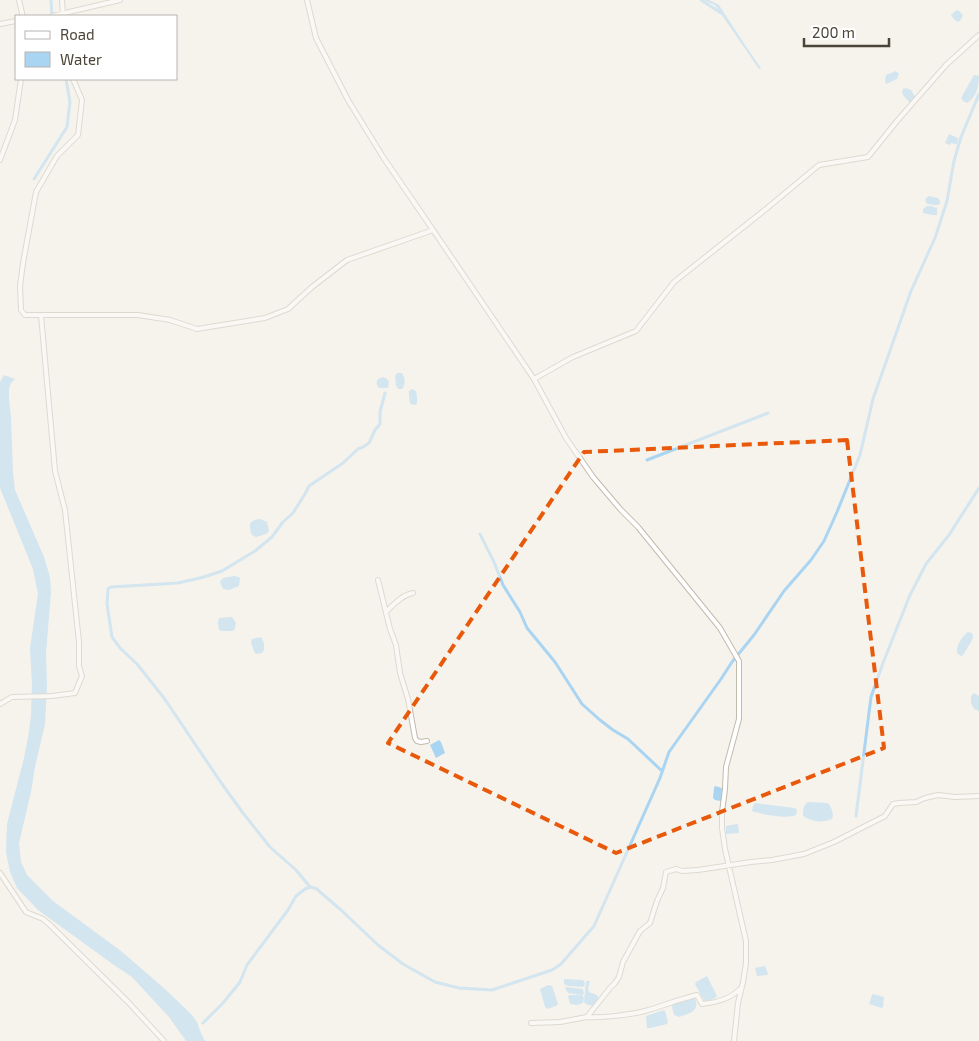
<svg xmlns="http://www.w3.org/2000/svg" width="979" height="1041" viewBox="0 0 979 1041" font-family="'Exo 2',sans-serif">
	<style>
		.water { fill: #a9d4f2 }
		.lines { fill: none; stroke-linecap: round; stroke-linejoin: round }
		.canal { stroke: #a9d4f2; stroke-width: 3 }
		.minor-casing { stroke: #c2bbae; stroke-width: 6 }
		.minor { stroke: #fff; stroke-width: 4 }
		.marked { fill: none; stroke: #e8590c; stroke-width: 4; stroke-dasharray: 10 6; stroke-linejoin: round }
	</style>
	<rect width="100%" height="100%" fill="#f6f3ec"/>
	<path class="water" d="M703,0H709L719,5L747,48L761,68L759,69L715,5Z
		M958,10L963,15L961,20L958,22L954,19L951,15L955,11Z
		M896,71L899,74L897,79L886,84L885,80L886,75Z
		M974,75L979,76C979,86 976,98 967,103L963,101L961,98Z
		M906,88L911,90L915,97V99L912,102H909L903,95L902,92L903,89Z
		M949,134L958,138L957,144L951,143L950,145L945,143Z
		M929,196L938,198L940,201V204L936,205L927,204L925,200L926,198Z
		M927,206H931L937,208V215H933L923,213V209Z
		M397,373H402C405,378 406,384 402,389H398L396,385L395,376Z
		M4,375L15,379L11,383L9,389V398L11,418L13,472L15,490L44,557L50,577L51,592L46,653L47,685L45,724L35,767L31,792L19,843L21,862L27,875L53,901L121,951L165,989L192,1015L197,1022L200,1031L205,1041H186L169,1017L132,977L114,965L38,910L17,888L10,872L6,852L7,824L24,758L29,732L31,715L32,684L30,648L38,594L33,569L0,488V382Z
		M383,377L387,379L389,382L388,388H379C376,385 376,382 378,379Z
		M412,389L416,391L417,397V403L415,405L410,404L409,395V391Z
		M260,519L267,522L269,531L266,534L256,537L252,535C248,525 249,520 260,519Z
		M234,576L239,577L240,578L239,586L229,590L223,589L220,582L223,578Z
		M232,617L236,623L235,628L233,631H222L219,630L218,623L219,618Z
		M968,632L972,633L973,637L971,642L963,655L961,656L957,653C956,646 962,636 968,632Z
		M261,637L264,643V650L262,653L256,654L254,652L251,642L252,639Z
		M974,693L979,696V711L974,709L971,703V696Z
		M439,740L441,742L445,753L436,758L430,745Z
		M715,786L722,788V789L721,801L715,800L713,798L714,788Z
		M808,802L828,803C832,808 834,814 832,819C823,823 811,822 803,816C803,810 803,805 808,802Z
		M755,803L795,808L797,810L796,815C787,819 766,815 755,812L752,811L753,806Z
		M737,824L738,825L739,833L726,834V826Z
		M765,966L768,974L767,975L757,976L755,968Z
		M707,976L717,996L715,998L705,1002L695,984L696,982Z
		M564,979L582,980L584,981L585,984L583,987L568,986L564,984Z
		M586,981H590L588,988L589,992L597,995L598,997L597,1002L593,1006L586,1004L584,1002Z
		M548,985L552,986L558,1004L556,1006L547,1009L545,1007L540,989Z
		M566,987L583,989L584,994L582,995L584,998L583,1003L577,1005L570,1004L568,996L569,995H582L568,993L565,988Z
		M873,994L884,997L883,1007L882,1008L869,1004L872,995Z
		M694,997C702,1010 689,1014 679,1017L674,1015L672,1007L673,1003Z
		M664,1010L665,1011L668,1022L667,1024L650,1028H647L646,1016Z"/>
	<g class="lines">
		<path class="canal" d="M51,0L52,16
			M701,0L721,13
			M34,179L67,127L70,102L66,79
			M647,460L768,413
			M480,534L494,562L503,585L520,612L527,628L555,662L582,704L600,720L613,730L628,739L662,771
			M856,816L871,697L883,663L910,595L926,564L949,535L979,488
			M310,887L296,870L270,847L243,813L222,784L164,698L137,664L120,648L112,637L107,604L108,589L111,587L178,583L204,577L222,571L255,551L272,537L283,522L293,513L305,494L309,486L343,463L358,449L363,447L369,443L375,430L380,424V412L385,393
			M203,1023L223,1003L232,992L240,982L247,965L288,910L296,896L305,889L311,887L317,889L320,892L340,909L378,945L403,964L435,982L459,988L492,990L552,970L561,964L594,926L660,778L669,752L721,679L732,662L754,635L784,591L811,560L824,541L837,512L860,455L873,399L911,291L935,238L947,201L954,161L961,137L979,94"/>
		<g class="minor-casing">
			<path id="minor" d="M19,0L22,13V16
				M62,0L63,16
				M307,0L316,38L348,100L383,157L433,230
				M52,16L120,0
				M0,24L16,21
				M73,79L82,100L78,135L57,156L36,192L23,263L20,286L21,310L25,315H138L170,320L197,329L265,318L288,309L312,287L347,260L433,230L534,379L566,438L593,477L621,510L638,527L720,628L739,661V719L726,767L725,789L722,812V828L725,849L746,941V963L743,982L738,1003L734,1041
				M0,160L15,120L21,79
				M534,379L573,357L636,331L674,282L766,209L819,165L868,157L897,121L946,65L979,35
				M378,580L390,629L396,645L400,673L408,699L415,738L417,741L421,742L427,741
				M386,612C394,604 402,595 413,593
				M0,704L12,697L52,696L75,693L82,676L79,666V642L65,510L55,471L41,315
				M0,873L26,912L43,919L50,925L128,1002L164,1041
				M587,1017C603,1018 629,1015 645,1011C663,1006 679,999 697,995L702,1004C716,1003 731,998 740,989
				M531,1023L560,1022L587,1017L610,988L615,983L619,977L623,962L640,931L650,923L657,901L663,888L666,872L676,869L682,871L698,870L751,862L772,860L804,854L834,842L885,816L893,804L899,803L916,802L925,798L938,795L955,797L979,796"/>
		</g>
		<use href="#minor" class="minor"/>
	</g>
	<path d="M0 0H979V1041H0ZM847,440L884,748L616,853L388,743L584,452Z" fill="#f6f3ec" fill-opacity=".55" fill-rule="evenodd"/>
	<path class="marked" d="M847,440L884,748L616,853L388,743L584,452Z"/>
	<rect x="15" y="15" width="162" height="65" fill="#ffffff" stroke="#b7b4b0"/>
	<rect x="25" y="31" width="25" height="8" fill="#ffffff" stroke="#b7b4b0"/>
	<text x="60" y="40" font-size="15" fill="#4b4439">Road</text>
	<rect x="25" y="52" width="25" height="15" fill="#a9d4f2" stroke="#b7b4b0"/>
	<text x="60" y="65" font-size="15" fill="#4b4439">Water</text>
	<path d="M804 38v8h85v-8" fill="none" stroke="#4b4439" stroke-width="2.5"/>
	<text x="812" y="38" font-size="15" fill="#4b4439" stroke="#ffffff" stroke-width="4" paint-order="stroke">200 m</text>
</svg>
